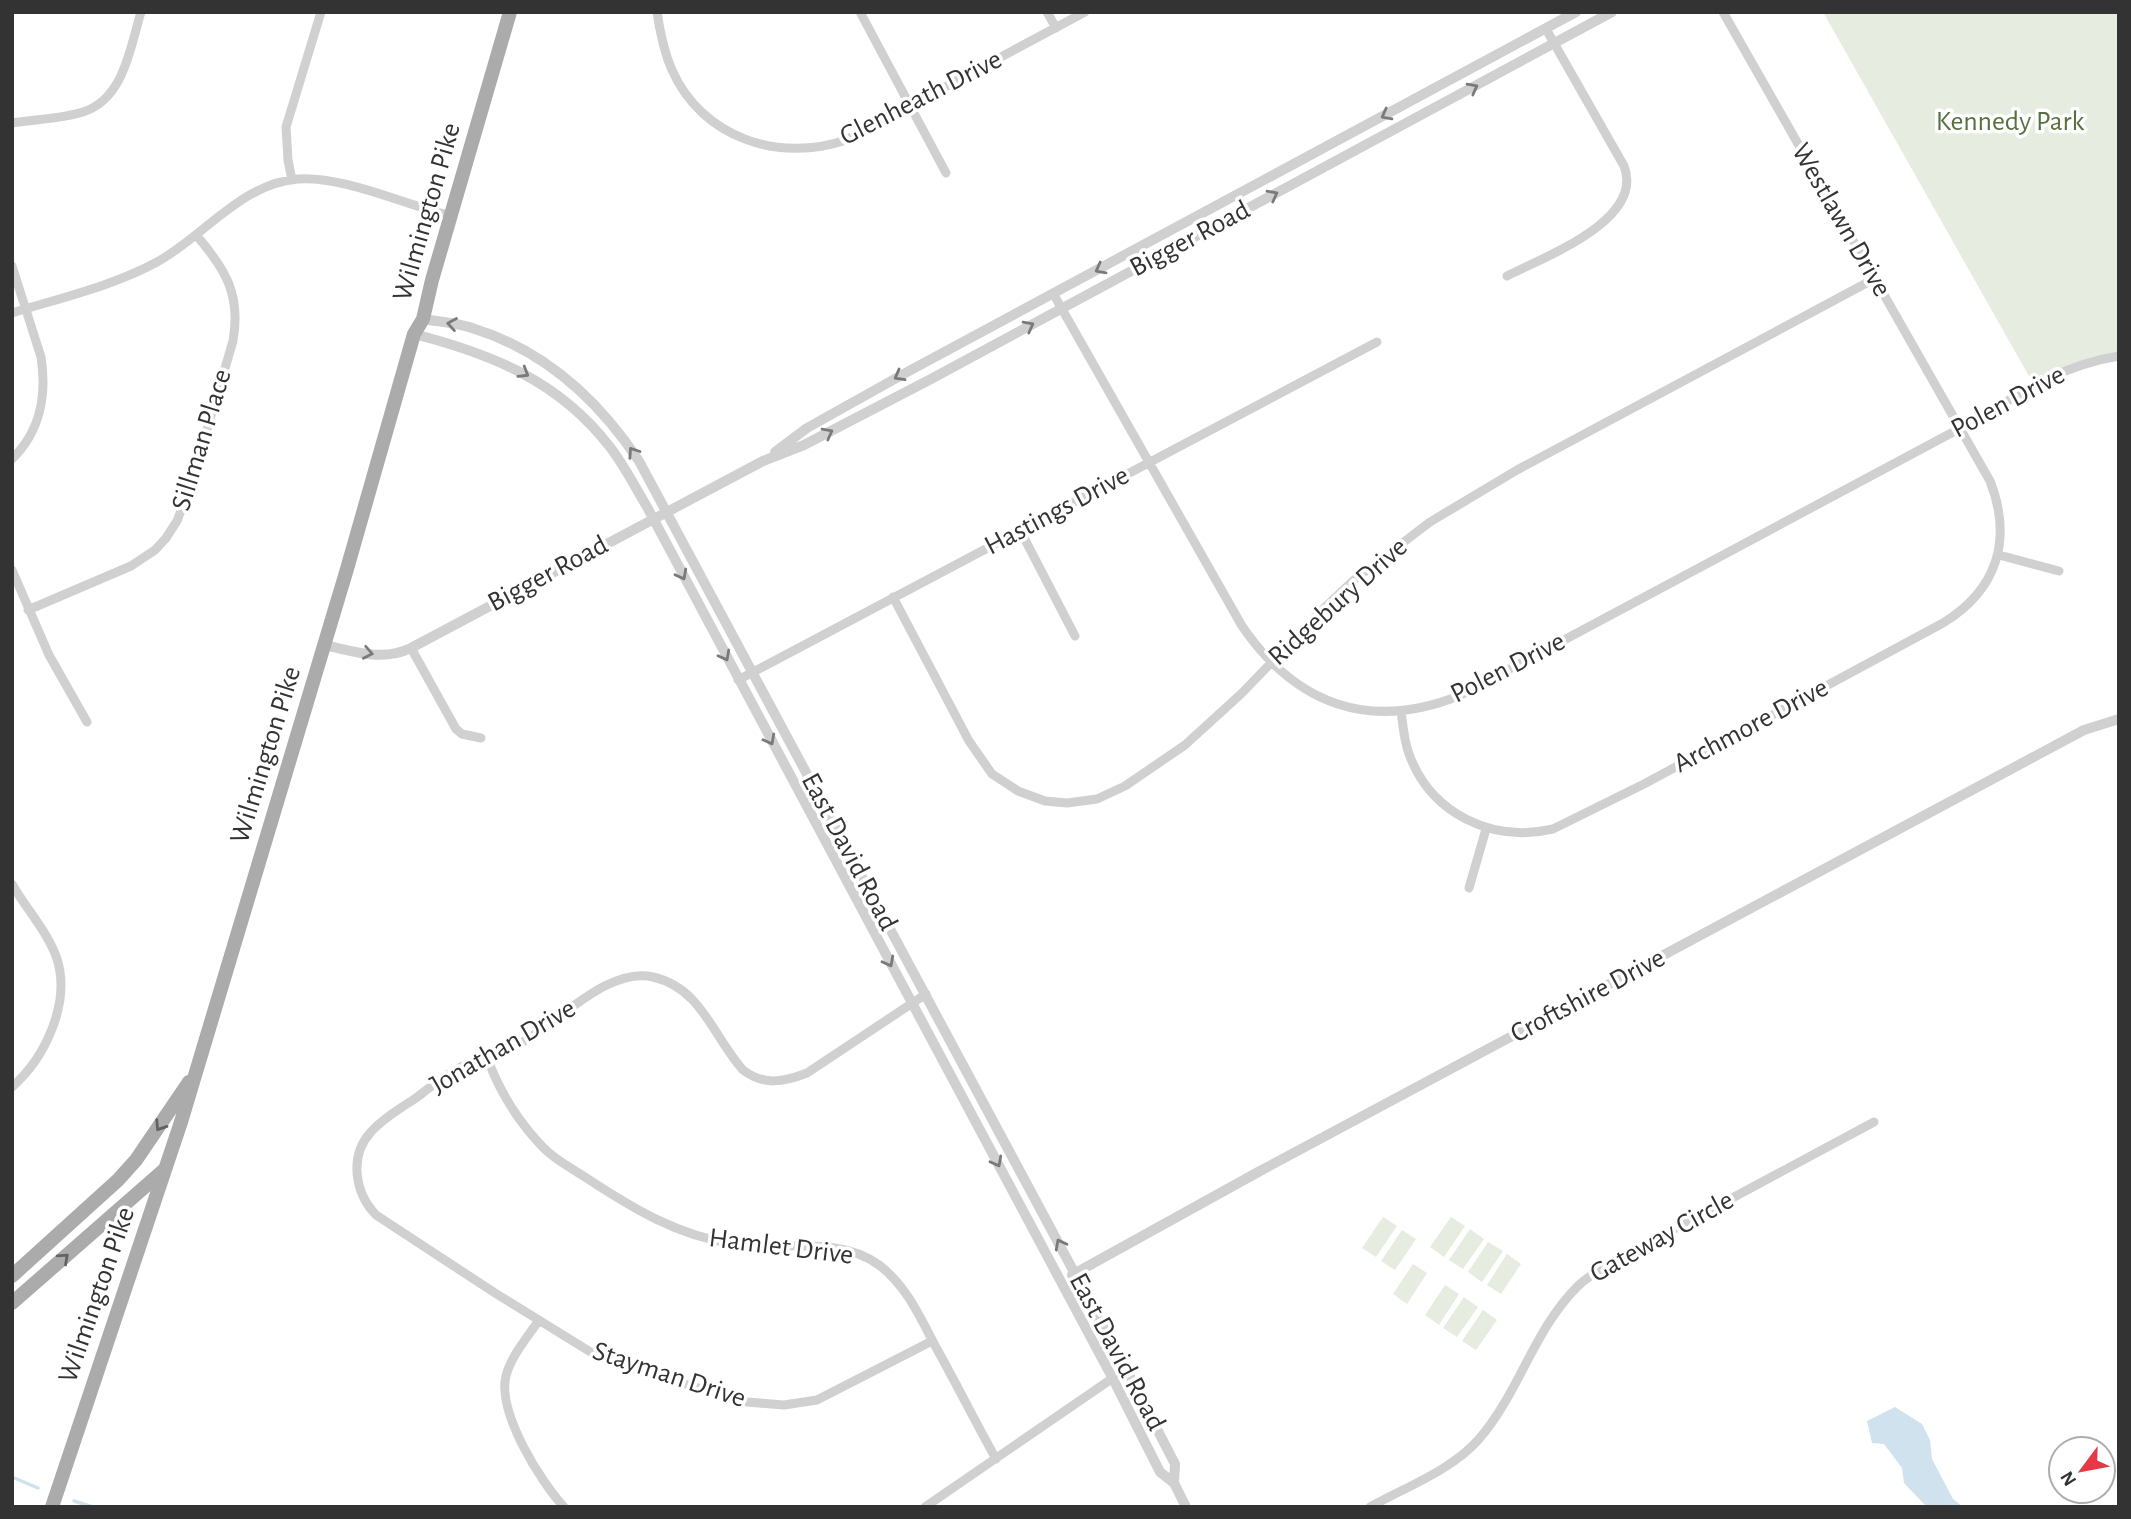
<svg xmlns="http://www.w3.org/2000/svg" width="2131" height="1519" viewBox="0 0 2131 1519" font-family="'Alegreya Sans',sans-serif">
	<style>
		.green { fill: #e6ecdf }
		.water { fill: #cfe2ee }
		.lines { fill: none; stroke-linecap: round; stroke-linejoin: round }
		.stream { stroke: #cfe2ee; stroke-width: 3.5 }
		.minor { stroke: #d0d0d0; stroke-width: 9 }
		.tertiary { stroke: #d0d0d0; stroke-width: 10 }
		.primary { stroke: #ababab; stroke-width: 14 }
		.oneway { stroke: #7a7a7a }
		.oneway2 { stroke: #636363 }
		.labels { text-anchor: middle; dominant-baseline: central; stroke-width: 7; stroke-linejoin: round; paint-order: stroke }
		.street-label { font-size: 28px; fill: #333; stroke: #fff }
		.park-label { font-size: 28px; fill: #56703f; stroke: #fff }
	</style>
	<rect width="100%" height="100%" fill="#fff"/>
	<path class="green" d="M1823,12H2119V356L2034,385Z
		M1383,1217L1397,1226L1376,1257L1362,1248Z
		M1451,1217L1465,1226L1444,1257L1430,1247Z
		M1470,1229L1484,1239L1463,1269L1449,1260Z
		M1402,1230L1416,1239L1395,1270L1381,1261Z
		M1488,1242L1503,1251L1482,1282L1468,1272Z
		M1507,1254L1521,1264L1501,1294L1487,1285Z
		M1413,1264L1427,1273L1407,1304L1393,1294Z
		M1445,1285L1459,1294L1439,1325L1425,1315Z
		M1464,1297L1478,1307L1457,1337L1443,1328Z
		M1483,1310L1497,1320L1476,1350L1462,1341Z"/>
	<path class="water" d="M1895,1407L1922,1424L1930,1440L1932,1459L1953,1499L1963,1507H1927L1904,1483L1902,1468L1884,1444L1872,1443L1867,1421Z"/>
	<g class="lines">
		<path class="stream" d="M12,1477L38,1488
			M74,1501L93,1507"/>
		<path class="minor" d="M657,12C660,32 664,52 672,70C702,138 779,163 846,140L1085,12
			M860,12L946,173
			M1047,12L1056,28
			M12,123C35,119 61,119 83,112C124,99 130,48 141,12
			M292,180L288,160L286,127L321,12
			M12,266L41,357C47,395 40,432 12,459
			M1507,276C1544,257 1645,220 1624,166L1546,29
			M1054,295L1242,626C1296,705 1370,732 1461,695L1985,415C2027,388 2068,364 2119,356
			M12,313C60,298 113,286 157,262C203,237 242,183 298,179C345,176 404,205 452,216
			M1020,530L1075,636
			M1999,555L2059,571
			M12,570L49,655L87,722
			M893,597L969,741L992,774L1018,791L1045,801L1067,803L1097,799L1125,786L1185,745L1242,693L1322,610L1354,580L1430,522L1517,470L1874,279
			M28,610L131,566L155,550L166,538L177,521L189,490L233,341C241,295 226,270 197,236
			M411,648L456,729L462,734L481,738
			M738,680L1377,342
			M1401,711C1403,726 1404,741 1409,754C1431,814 1492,843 1553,829L1644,784L1943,623C1997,590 2013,540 1990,481L1723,12
			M12,884C26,909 48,932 57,959C71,1003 45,1058 12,1087
			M1469,888L1486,829
			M926,994L807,1073C784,1082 764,1086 743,1070C713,1037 702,988 653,977C608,966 557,1024 519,1044C502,1053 482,1056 465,1065C447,1073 432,1086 416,1098C401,1108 382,1119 370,1133C349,1157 355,1193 376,1215L495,1293L597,1356L623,1366L747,1402L784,1405L817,1400L932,1341
			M487,1057C498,1088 516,1118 539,1143C551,1157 569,1167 585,1177C632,1208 678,1236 734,1244C781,1251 838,1235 879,1265C908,1287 921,1320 938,1351C958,1387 976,1423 996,1459
			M539,1320C527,1338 511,1356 506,1376C497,1412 540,1481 564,1507
			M925,1507L1126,1369
			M1370,1507C1406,1487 1452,1470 1479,1439C1519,1393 1534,1329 1578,1286C1588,1276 1601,1269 1613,1262L1874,1122"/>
		<path class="tertiary" d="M423,319C440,322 459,323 475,329C545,351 599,401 639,461L1126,1369L1175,1464L1174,1483
			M414,334C492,354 559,381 610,447C624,465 635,487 647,507L1113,1379L1160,1472L1174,1483L1186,1507
			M775,452L807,428L909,371L1576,12
			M324,645C354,651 382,662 411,648L763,461L804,445L931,379L1612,12
			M1072,1275L1260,1171L2084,730L2119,719"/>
		<path class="primary" d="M12,1276L118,1180L136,1160L189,1082
			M12,1303L164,1170
			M52,1507L181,1122L347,569L414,334L423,319L432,280L510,12"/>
	</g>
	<defs><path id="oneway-chevron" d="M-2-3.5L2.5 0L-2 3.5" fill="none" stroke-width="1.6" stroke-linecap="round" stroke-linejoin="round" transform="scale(1.75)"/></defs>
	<g class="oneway">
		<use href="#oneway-chevron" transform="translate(1473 88) rotate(-28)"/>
		<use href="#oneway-chevron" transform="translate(1386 115) rotate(152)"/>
		<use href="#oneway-chevron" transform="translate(1273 195) rotate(-28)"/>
		<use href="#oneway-chevron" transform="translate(1100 269) rotate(152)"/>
		<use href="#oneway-chevron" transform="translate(452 324) rotate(-170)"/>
		<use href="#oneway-chevron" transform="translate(1029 326) rotate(-28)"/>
		<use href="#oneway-chevron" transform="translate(524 373) rotate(31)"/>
		<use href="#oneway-chevron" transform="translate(899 376) rotate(151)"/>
		<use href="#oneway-chevron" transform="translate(828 433) rotate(-28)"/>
		<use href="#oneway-chevron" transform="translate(633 452) rotate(-124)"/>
		<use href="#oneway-chevron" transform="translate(682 575) rotate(62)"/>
		<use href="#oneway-chevron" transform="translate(368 653) rotate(11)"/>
		<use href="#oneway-chevron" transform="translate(725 656) rotate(62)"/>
		<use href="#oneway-chevron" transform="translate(770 740) rotate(62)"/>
		<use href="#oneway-chevron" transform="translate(889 962) rotate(62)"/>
		<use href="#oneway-chevron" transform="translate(997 1162) rotate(62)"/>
		<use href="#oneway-chevron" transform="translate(1060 1244) rotate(-118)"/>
	</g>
	<g class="oneway2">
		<use href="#oneway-chevron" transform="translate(160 1126) rotate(123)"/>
		<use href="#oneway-chevron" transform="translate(64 1258) rotate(-42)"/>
	</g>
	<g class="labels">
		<g class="street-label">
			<text transform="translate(921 98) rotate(-27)">Glenheath Drive</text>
			<text transform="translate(427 212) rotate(-74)">Wilmington Pike</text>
			<text transform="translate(1841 220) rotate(60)">Westlawn Drive</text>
			<text transform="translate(1190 239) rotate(-28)">Bigger Road</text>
			<text transform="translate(2008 402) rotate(-28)">Polen Drive</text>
			<text transform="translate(202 440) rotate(-73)">Sillman Place</text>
			<text transform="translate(1057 511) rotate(-28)">Hastings Drive</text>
			<text transform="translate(548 574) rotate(-28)">Bigger Road</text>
			<text transform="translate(1338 602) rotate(-42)">Ridgebury Drive</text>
			<text transform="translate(1508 668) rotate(-27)">Polen Drive</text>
			<text transform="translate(1751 726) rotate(-28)">Archmore Drive</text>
			<text transform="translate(266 755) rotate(-73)">Wilmington Pike</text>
			<text transform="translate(849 852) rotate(62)">East David Road</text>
			<text transform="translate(1588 996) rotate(-28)">Croftshire Drive</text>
			<text transform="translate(503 1047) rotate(-30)">Jonathan Drive</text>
			<text transform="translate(1662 1237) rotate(-29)">Gateway Circle</text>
			<text transform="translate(781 1247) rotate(7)">Hamlet Drive</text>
			<text transform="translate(97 1295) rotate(-71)">Wilmington Pike</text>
			<text transform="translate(1117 1352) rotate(62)">East David Road</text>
			<text transform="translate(669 1375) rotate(18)">Stayman Drive</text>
		</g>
		<g class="park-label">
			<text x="2010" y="122">Kennedy Park</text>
		</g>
	</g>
	<rect width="2131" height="1519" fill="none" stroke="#333333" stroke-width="28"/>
	<g transform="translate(2082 1470) rotate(238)"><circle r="33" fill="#ffffff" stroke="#adadad" stroke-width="2"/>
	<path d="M0-5L12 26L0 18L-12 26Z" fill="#e63946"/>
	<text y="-10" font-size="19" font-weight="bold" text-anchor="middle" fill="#333333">N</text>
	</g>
</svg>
